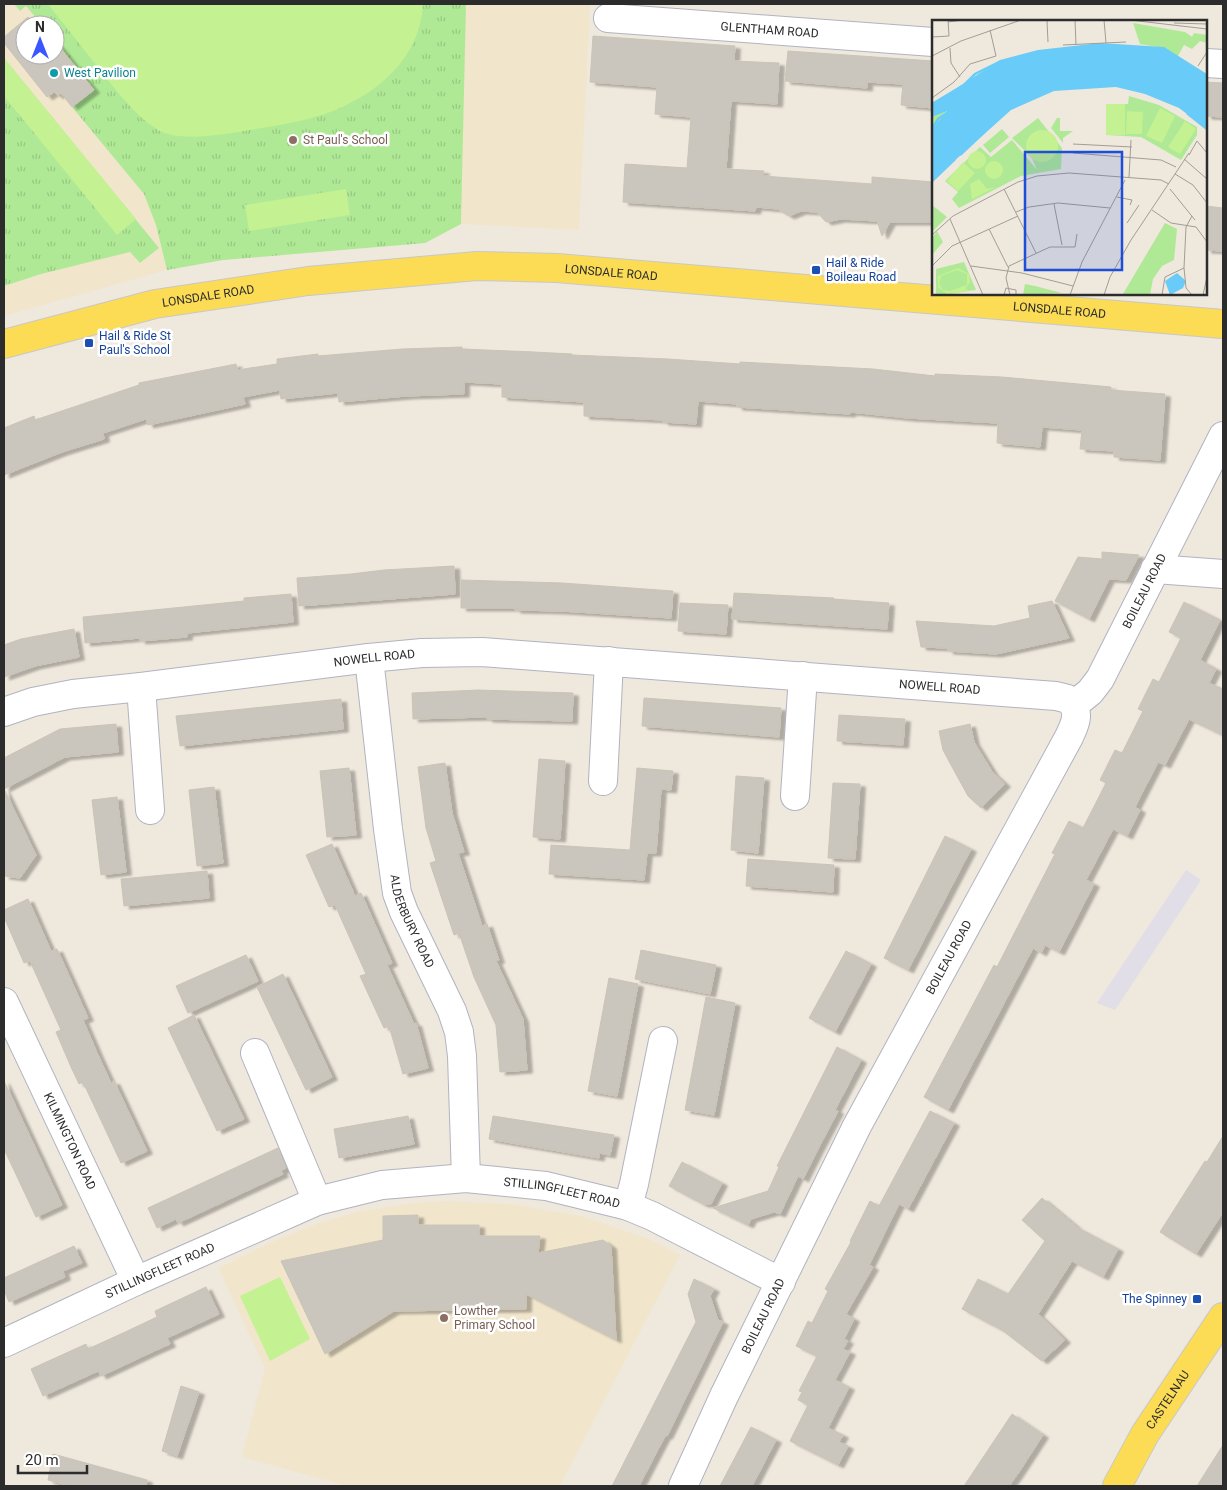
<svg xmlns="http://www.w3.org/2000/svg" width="1227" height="1490" viewBox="0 0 1227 1490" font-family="Roboto,sans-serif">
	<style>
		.industrial { fill: #e1dee7 }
		.education { fill: #f1e6cc; fill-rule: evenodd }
		.grass { fill: url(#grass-tufts) }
		.pitch { fill: #c4f191 }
		.building { fill: #cac5bd; stroke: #cac4b6; filter: url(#shadow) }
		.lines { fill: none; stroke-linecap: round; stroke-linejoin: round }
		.minor-casing { stroke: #b1b3c1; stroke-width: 30 }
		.major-casing { stroke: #c8c8c8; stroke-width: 30 }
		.minor { stroke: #fff; stroke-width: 28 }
		.major { stroke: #fcdc55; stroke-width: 28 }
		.culture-dot { fill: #0f9aa8; stroke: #fff; stroke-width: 2 }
		.education-dot { fill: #8d6e63; stroke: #fff; stroke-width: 2 }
		.transit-dot { fill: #1a4fb4; stroke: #fff; stroke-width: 2 }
		.labels { text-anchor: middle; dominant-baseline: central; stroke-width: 5; stroke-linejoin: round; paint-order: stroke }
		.street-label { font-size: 12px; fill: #2c2c2c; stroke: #fff }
		.culture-label { font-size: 12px; fill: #0d838f; stroke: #fff; text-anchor: start }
		.education-label { font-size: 12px; fill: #785e54; stroke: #fff; text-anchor: start }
		.transit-label { font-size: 12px; fill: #164399; stroke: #fff; text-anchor: start }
		.inset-river { fill: none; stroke: #69ccf8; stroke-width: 2.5 }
		.inset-road { fill: none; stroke: #a19d96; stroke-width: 1 }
		.view { fill: #1d4ed8; fill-opacity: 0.15; stroke: #1d4ed8; stroke-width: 2.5 }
		.inset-edge { fill: none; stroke: #2c2c2c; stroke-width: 2.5 }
	</style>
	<defs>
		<pattern id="grass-tufts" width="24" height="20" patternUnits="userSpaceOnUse" patternTransform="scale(1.25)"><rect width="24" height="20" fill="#afe996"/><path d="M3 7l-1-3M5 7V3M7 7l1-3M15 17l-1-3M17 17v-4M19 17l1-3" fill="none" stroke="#97c881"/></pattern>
		<filter id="shadow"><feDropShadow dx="5.5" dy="3" stdDeviation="1" flood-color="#0004"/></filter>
	</defs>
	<rect width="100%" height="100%" fill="#efe8dd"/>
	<path class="industrial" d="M1186,870L1201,880L1115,1010L1097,1003Z"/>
	<path class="education" d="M4,4H590L579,230L461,224L425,243L223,260L167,270L4,316ZM25,25H55V55H25Z
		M444,1201L511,1204L581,1216L649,1239L680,1255L560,1486H347L242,1457L265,1368L218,1268L276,1240L319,1223L357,1212L413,1203Z"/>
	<path class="grass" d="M14,4H466L461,224L425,243L223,260L167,270L156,225L144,194L72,107L94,90L55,41V25H42L26,6L20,11Z
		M4,58L159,248L140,263L130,252L41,274L4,286Z"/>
	<path class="pitch" d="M48,4H423C420,57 380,92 333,111C305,122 273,126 244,131C220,135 179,142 158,130C134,115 117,91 100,70C83,48 65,26 48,4Z
		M4,58L136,219L117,235L4,96Z
		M346,189L350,215L249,231L245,205Z
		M280,1277L310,1339L270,1361L240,1296Z"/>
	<path class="building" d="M28,17L35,25H25V55H55V41L94,90L72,107L61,93L58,96L54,92L47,97L4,43V37Z
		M593,36L735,46L734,61L779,63L777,104L731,101L726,169L764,171L763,176L872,184V177L933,182V222H890L882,236L877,221L841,219L826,222L817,212L801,211L789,216L778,209L756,207L755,211L623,202L625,164L687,168L691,117L655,114L657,87L590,82Z
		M788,51L933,61V108L901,105L903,84L867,82V88L785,81Z
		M1206,82L1223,83V117L1206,116Z
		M1206,206L1223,208V251L1206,250Z
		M462,347V349L534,352L572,354V355L668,359L740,364V362L873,369L935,376V374L1002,377L1111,387V390L1165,394L1160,460L1114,457V451L1080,449L1082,430L1042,427L1040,447L997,443L998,423L908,418L850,412V414L737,407V404L698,401L696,424L663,422V420L584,416V402L502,397V384L464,382V394L406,396L339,402L338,393L281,399L280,390L243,397L245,404L148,425L146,419L103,433L104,439L62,452L4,475V428L34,416L35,420L139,385V383L236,364L237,370L277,364V359L318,354V356L402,349Z
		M1102,552L1139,555L1126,580L1109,579L1089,619L1055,601L1078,557L1102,559Z
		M454,566L455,594L299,606L297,578L351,574L384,570Z
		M461,580L562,583L673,591L671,618L561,611L515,610L516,608H461Z
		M734,593L834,598L833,599L889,603L887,629L732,619Z
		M291,594L293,622L187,633V637L140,641V638L85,643L83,617L244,601V598Z
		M1052,601L1069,638L996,654L948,651V648L921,647L916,621L994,626L1030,618L1028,606Z
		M1184,602L1220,620L1200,660L1216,669L1209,683L1223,689V735L1189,719L1165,765L1158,762L1135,807L1140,810L1127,836L1113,829L1086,880L1094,884L1059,952L1045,945L1041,953L1033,948L948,1110L924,1097L994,965L997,967L1055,854L1052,853L1069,821L1083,828L1106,783L1100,780L1115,750L1122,753L1143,711L1138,709L1153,679L1159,682L1181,638L1169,632Z
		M680,603L728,605L726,634L678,631Z
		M74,629L79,657L35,666L4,677V645L21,639Z
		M478,690L573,693L572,721L487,719V717L413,719L412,693Z
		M644,698L781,708L779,737L642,726Z
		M341,699L343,729L180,746L176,716Z
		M839,715L905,719L903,745L837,741Z
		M116,724L118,752L65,757L4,789L36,855L20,878L4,876V758L60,729Z
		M970,724L974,742L993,773L1005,784L981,808L968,796L951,765L943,750L939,731Z
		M539,759L565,761L560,839L533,837Z
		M445,763L452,813L464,852L458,853L482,926L487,924L499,960L496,961L523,1019L527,1070L500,1072L496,1025L474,977L459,933L454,935L430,863L436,861L426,828L418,767Z
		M349,768L356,835L327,837L320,771Z
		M637,768L673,771L671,790L661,789L656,853H647L644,880L549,874L551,845L630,850Z
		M736,776L764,778L758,853L731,850Z
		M833,783L860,784L855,859L828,858Z
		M214,787L223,863L197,866L189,790Z
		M117,797L126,872L101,875L92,800Z
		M945,836L971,849L908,970L884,958Z
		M332,844L355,896L361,893L392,963L387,965L414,1024L416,1023L428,1068L403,1074L389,1026L384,1028L360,976L366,974L335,905L329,907L306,855Z
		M748,859L834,865L833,892L746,886Z
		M207,871L209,898L124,906L121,879Z
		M28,899L51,951L57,949L88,1018L83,1020L98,1055L111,1083L114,1081L147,1151L121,1163L83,1082L79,1084L71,1067L56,1032L61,1030L30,961L24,963L4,917V910Z
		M641,950L716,965L710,994L635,979Z
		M846,951L871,964L835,1032L809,1018Z
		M246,955L258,981L188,1013L176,986Z
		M283,974L332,1077L306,1090L257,987Z
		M609,978L638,984L617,1096L588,1091Z
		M706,997L735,1003L714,1115L685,1110Z
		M194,1015L244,1119L217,1131L168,1028Z
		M837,1047L861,1060L835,1110L838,1111L818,1149L803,1179L798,1176L780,1214L774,1212L751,1219L748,1225L713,1208L768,1191L779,1167L777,1166Z
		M4,1081L62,1205L36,1217L4,1149Z
		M930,1111L954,1123L908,1209L899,1204L869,1265L873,1267L846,1314L854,1319L844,1339L848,1341L843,1349L850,1352L835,1380L849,1387L828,1428L843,1435L839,1442L848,1446L838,1465L790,1441L808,1405L798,1400L802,1392L799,1391L817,1356L796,1346L808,1321L812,1323L828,1291L825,1289L851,1242L850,1241L870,1201L879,1206Z
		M408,1116L414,1144L339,1158L334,1129Z
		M493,1116L614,1135L610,1155L599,1153V1158L489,1139Z
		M1223,1136V1212L1196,1254L1160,1232L1205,1161L1207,1162Z
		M278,1148L286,1168L281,1171L283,1174L178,1223L176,1219L157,1228L148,1208Z
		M682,1162L722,1183L711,1204H703L669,1186Z
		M1042,1198L1078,1228L1118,1249L1103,1277L1072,1261L1038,1314L1065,1340L1042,1361L1002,1330L962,1309L978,1279L1008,1294L1045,1241L1022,1220Z
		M418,1215V1225H479V1236H540L538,1253L603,1240L611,1246L616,1340L526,1294V1309L394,1311L325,1354L281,1261L383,1240V1216Z
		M74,1246L82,1263L63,1271L65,1277L9,1302L4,1290V1278Z
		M694,1279L714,1289L710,1296L718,1320L723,1322L667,1436H665L639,1486H612L696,1322L688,1294Z
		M206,1287L219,1314L167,1338L170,1344L152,1352L101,1376L98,1371L43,1396L31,1369L86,1344L88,1349L123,1333L157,1317L155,1311Z
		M181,1386L199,1392L177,1456L162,1451Z
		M1012,1414L1043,1435L1019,1472L1009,1486H964Z
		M751,1427L776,1440L752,1486H720Z
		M1223,1445V1486H1197Z
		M53,1454L147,1480L146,1486H71L48,1480Z"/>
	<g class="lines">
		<g class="minor-casing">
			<g id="minor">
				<path id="s1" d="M608,18L933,42"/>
				<path d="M1206,63L1223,64"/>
				<path d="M1155,569L1223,574"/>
				<path id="s2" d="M369,658L388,829L397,893L404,912L452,1011L459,1032L462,1056L466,1178"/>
				<path d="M141,687L150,810"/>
				<path id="s3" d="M4,712L33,702L73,694L141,687L369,658L422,653L482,652L1056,696L1068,699L1074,705"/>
				<path d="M603,781L609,661"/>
				<path d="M795,796L803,676"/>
				<path id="s4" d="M4,1002L136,1281"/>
				<path d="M255,1053L317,1201"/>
				<path d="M628,1206L652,1216L781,1282"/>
				<path id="s5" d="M4,1343L136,1281L317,1201L382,1185L466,1178L546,1186L628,1206L634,1184L663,1041"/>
				<path id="s6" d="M683,1486L724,1396L857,1126L1069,737C1074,726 1079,717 1074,705L1090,692L1100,679L1223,436"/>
			</g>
		</g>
		<g class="major-casing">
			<g id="major">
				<path id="s7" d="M4,344L155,304L308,281L477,266L557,268L1223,324"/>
				<path id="s8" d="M1117,1486L1145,1434L1223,1317"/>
			</g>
		</g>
		<use href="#minor" class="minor"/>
		<use href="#major" class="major"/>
	</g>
	<circle class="culture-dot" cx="54" cy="73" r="5"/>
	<g class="education-dot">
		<circle cx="293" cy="140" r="5"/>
		<circle cx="444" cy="1318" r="5"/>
	</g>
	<g class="transit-dot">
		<rect x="811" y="265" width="10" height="10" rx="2.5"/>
		<rect x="84" y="338" width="10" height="10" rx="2.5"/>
		<rect x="1192" y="1294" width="10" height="10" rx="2.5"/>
	</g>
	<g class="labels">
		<g class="street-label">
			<text stroke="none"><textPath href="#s1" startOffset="162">GLENTHAM ROAD</textPath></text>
			<text stroke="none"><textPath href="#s7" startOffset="615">LONSDALE ROAD</textPath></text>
			<text stroke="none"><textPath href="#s7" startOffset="210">LONSDALE ROAD</textPath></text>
			<text stroke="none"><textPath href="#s7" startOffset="1065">LONSDALE ROAD</textPath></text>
			<text stroke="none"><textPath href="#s6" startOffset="1012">BOILEAU ROAD</textPath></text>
			<text stroke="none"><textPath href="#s3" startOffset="375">NOWELL ROAD</textPath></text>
			<text stroke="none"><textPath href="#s3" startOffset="942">NOWELL ROAD</textPath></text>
			<text stroke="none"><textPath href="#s2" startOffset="268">ALDERBURY ROAD</textPath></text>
			<text stroke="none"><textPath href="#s6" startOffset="592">BOILEAU ROAD</textPath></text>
			<text stroke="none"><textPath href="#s4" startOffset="154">KILMINGTON ROAD</textPath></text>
			<text stroke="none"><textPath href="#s5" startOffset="592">STILLINGFLEET ROAD</textPath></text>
			<text stroke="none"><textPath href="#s5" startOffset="172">STILLINGFLEET ROAD</textPath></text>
			<text stroke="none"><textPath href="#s6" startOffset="188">BOILEAU ROAD</textPath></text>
			<text stroke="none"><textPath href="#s8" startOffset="100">CASTELNAU</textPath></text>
		</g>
		<g class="culture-label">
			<text x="64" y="73">West Pavilion</text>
		</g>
		<g class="education-label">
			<text x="303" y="140">St Paul's School</text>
			<text x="454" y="1311">Lowther<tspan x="454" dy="14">Primary School</tspan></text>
		</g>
		<g class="transit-label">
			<text x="826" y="263">Hail &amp; Ride<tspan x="826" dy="14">Boileau Road</tspan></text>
			<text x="99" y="336">Hail &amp; Ride St<tspan x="99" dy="14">Paul's School</tspan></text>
			<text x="1187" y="1299" text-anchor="end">The Spinney</text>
		</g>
	</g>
	<g transform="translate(932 20)">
		<rect width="275" height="275" fill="#efe8dd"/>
		<path d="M201,3L253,12L260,17L262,13L275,15V23L268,21L260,29L252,25L246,36L231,28L208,24ZM197,76L227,85L265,107V115L249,140L209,117L174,115L175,84H196ZM15,90L13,96L0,109V97ZM106,98L130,128L129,149L89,156L27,188L20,179L26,172L13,161L48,127L59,137L80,120L105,150L100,138L80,118ZM125,98H128V111H141L131,118V123L119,108ZM70,109L77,117L58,133L51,125ZM5,211L11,222L0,235V218ZM32,242L44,270L4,275V249ZM93,264L103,266L130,273L91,275Z" fill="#afe996"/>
		<path d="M0,185L15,197L0,212Z" fill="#afe996"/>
		<path d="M233,203L245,209L242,240L230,246L221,259L218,275L191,274Z" fill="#afe996"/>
		<path d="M174,84H193V115H174ZM228,88L243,96L230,123L214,116ZM195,91L211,92L210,114H194ZM253,101L264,109L248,134L236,127ZM94 126a16 16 0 1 1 32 0a16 16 0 1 1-32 0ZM36 140a9 9 0 1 1 18 0a9 9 0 1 1-18 0ZM53 150a9 9 0 1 1 18 0a9 9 0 1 1-18 0ZM31,142L43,153L26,171L15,161ZM47,159L55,169L64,167L40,179L38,164ZM26,248L37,254L38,262L33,269L38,271L13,275L15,274L6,267V256ZM25,250L35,254V265L18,271L11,270L7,264L9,256Z" fill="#c4f191" fill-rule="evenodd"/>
		<path d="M168,23L232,27L275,54V109L247,88L213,74L184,67L122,71L79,90L0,161V109L15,91L0,97V84L68,40L106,30ZM245,253L254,261L251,268L238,275L233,261Z" fill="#69ccf8"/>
		<path class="inset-river" d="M0,84L32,65L43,54L67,42M259,90L256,94L275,109M0,109L6,99L15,93M28,135L68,97M0,161L23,139"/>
		<path class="inset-road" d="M143,0L144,25M172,0L174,23M198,0L275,9M115,1L116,22M16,2L31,0M242,3L275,4M0,17L17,16L16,0M131,25L194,22M18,28L19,43L28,57M0,36L29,21L89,0M38,44L64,36L58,10M266,46L275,32M0,78L22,62L38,44M265,121L275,133M141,124L200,127M141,133L229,140L244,147M257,135L265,121M252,139L275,159M243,154L261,165L275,183M197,157L199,120M72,169L104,233M238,169L263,200M185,177L200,180L198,185M122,184L130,225M220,190L239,203L264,207L275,222M84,192L97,187L126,183L178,188M260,196L254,207L252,248L254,268L260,275M18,199L51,275M195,203L207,185M57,209L76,247M0,215L21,196L86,162L105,156L137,153L229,160L237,164M0,246L20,226L86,196M39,246L90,253L141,266M72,275L74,268L84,270V275M78,275L74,258L77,246L118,227H143L145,214M138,275L150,242L193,160M172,275L178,257L199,220L257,133M230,275L233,257L252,248M271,275L275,257"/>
		<path class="view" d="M93,132H190V250H93Z"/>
		<rect width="275" height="275" class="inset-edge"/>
	</g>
	<rect width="1227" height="1490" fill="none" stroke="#2c2c2c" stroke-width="10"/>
	<g transform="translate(40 40)"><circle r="24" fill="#ffffff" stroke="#ababab"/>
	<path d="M0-4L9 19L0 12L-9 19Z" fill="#3a57ff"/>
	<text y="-8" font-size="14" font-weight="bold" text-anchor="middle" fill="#2c2c2c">N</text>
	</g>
	<path d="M18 1465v8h69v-8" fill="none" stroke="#2c2c2c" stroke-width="2.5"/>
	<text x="25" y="1465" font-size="15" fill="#2c2c2c" stroke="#ffffff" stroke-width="4" paint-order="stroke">20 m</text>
</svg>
